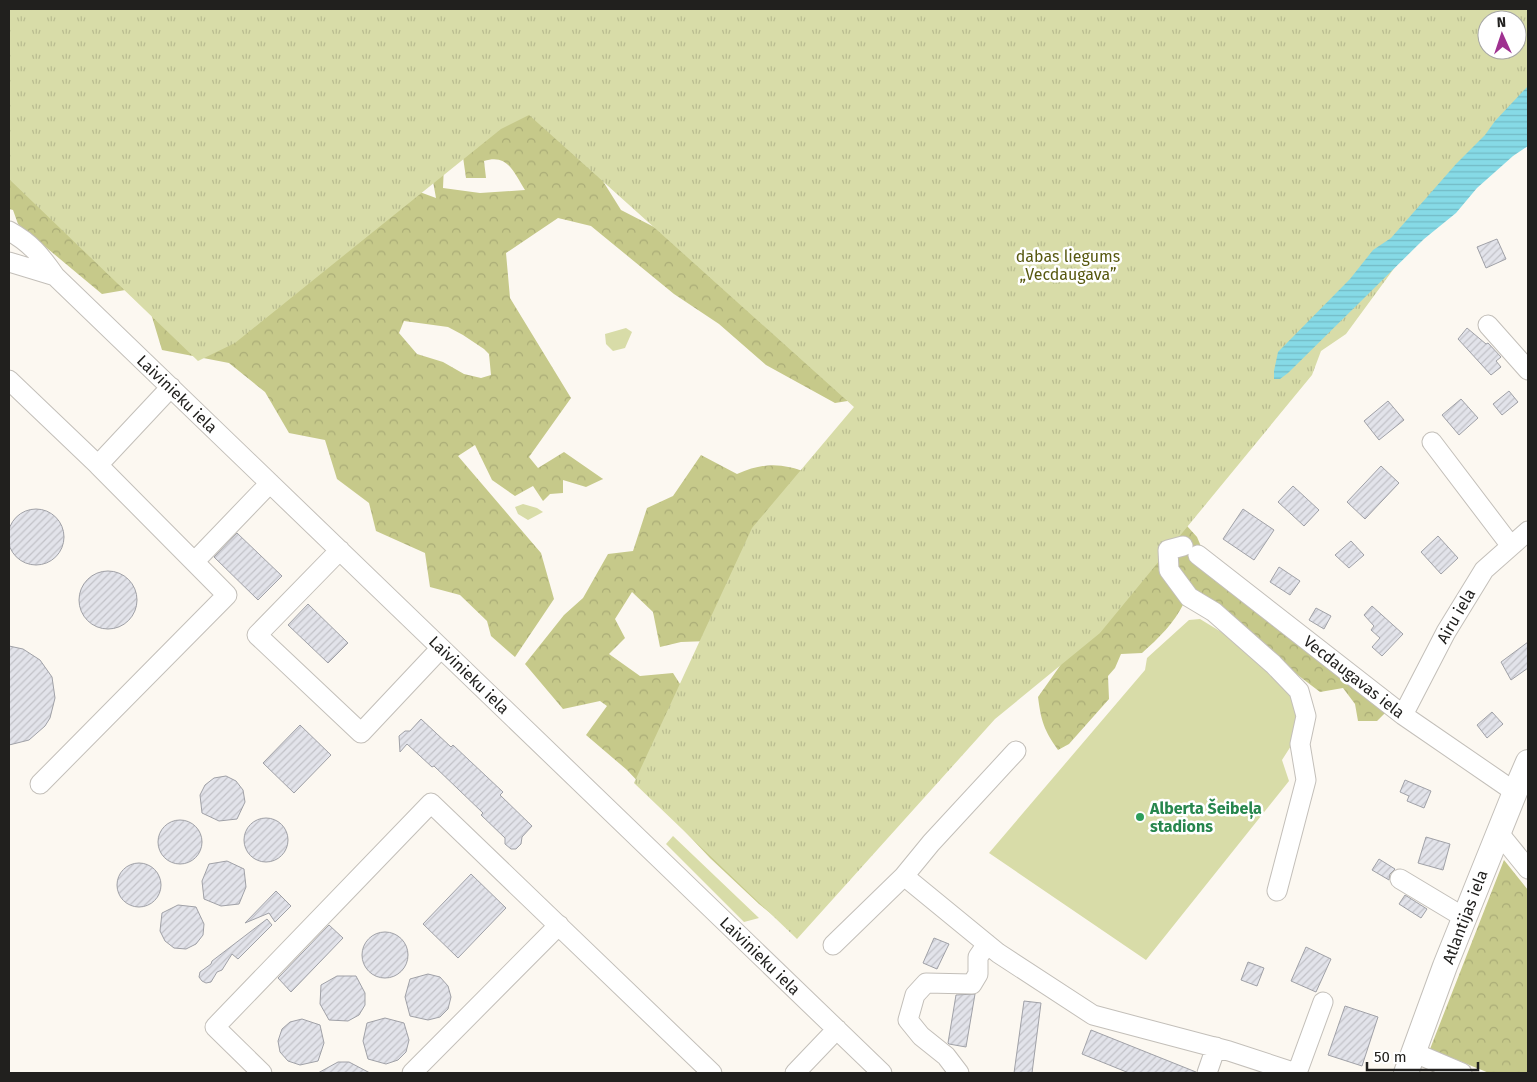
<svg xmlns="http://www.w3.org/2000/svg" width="1537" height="1082" viewBox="0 0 1537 1082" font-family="'Fira Sans',sans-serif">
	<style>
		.grass { fill: #d8dca8 }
		.forest { fill: url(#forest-crowns); fill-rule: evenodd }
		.park { fill: url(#park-tufts); fill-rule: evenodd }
		.water { fill: url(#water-rules) }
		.building { fill: url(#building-hatch); stroke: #a0a1a7 }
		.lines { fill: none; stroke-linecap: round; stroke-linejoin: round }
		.minor-casing { stroke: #c3bfb9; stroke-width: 21 }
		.major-casing { stroke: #c3bfb9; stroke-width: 26 }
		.minor { stroke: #fff; stroke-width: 19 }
		.major { stroke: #fff; stroke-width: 24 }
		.leisure-dot { fill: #2e9e5b; stroke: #fff; stroke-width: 2 }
		.labels { text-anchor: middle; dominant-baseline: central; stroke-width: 5; stroke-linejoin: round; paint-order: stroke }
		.park-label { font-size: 16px; fill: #57580f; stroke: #fff }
		.street-label { font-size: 16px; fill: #21201e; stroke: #fff }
		.leisure-label { font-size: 16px; font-weight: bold; fill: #27864d; stroke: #fff; text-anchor: start }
	</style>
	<defs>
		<pattern id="forest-crowns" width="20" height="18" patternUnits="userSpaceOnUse" patternTransform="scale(1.25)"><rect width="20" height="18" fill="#c6c98a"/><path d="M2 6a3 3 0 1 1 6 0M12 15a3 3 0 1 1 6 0" fill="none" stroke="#aaac77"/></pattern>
		<pattern id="park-tufts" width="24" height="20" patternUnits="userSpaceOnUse" patternTransform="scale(1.25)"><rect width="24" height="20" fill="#d8dca8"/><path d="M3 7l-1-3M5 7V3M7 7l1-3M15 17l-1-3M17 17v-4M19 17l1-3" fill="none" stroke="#b9bc90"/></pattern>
		<pattern id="water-rules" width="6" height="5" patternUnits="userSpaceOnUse" patternTransform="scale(1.25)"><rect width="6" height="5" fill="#86dae6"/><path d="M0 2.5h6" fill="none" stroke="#73bbc5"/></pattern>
		<pattern id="building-hatch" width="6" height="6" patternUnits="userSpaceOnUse" patternTransform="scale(1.25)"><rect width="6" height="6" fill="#e2e3ea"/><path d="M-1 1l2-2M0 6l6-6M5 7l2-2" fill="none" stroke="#c2c2c8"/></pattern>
	</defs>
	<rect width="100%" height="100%" fill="#fcf8f1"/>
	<path class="grass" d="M626,328L632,332L625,348L613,351L606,344L605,334Z
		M523,504L537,508L543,512L528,520L518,514L515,507Z
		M1200,619L1236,641L1294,696L1300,718L1296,738L1282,760L1289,781L1146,960L989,853L1145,670L1147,658L1189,620Z
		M673,836L759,918L744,922L666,844Z"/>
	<path class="forest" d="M409,9L581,146L621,210L689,245L860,399L835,403L766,365L719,324L674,294L591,226L558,218L506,253L510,298L571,398L529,457L538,468L564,452L603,479L586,487L563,480V493L550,494L543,501L533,486L515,496L492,480L475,445L458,456L541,553L554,599L515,657L491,636L487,621L460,595L430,587L425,553L376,531L369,503L337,479L325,440L289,433L265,392L229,363L162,350L143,287L102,294L18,224L13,210L9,209V67ZM459,129L466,178H486L484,161C508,153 514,173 525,190L480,193L443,188L444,164L430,165L436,198L406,187ZM404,321L448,327L463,335L484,349L489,354L491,375L481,378L464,374L443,362L417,354L399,333Z
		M701,455L737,474C765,462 781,463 809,473L736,640L681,642L660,647L653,612L632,592L615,619L625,638L609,654L640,676L673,673L694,706L795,933L759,904L710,858L627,770L586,735L607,706L600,701L563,709L525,664L564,615L583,598L608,554L633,551L647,508L673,496Z
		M1178,516L1197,537L1206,558L1386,712L1377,721H1358L1355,704L1343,688L1320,692L1282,663L1184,603C1174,623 1159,638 1142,653L1121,654L1115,668L1108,676L1109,699L1069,744L1058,750C1044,730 1041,721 1038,697L1081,636Z
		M1504,860L1528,890V1073H1489L1430,1049Z"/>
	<path class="park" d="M9,9H1528V137L1420,233L1346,334L1321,351L1312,375L1100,633L995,719L797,939L634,783L752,528L854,407L529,115L501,129L235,343L198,361L9,179ZM1487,20H1517V50H1487Z"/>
	<path class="water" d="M1528,86V146L1513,156L1477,188L1456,213L1424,239L1288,373L1280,379H1274V371L1278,352L1350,279L1373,250L1391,238L1456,164L1485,135L1495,121Z"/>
	<path class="building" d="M1497,239L1506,259L1486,268L1477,247Z
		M1467,328L1486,344L1488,343L1501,357L1496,361L1501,367L1491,375L1458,339Z
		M1509,391L1518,402L1502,415L1493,404Z
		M1461,399L1478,418L1459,435L1442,415Z
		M1388,401L1404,420L1379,440L1364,421Z
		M1381,466L1399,483L1365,519L1347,502Z
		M1293,486L1319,510L1304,526L1278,502Z
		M8 537a28 28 0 1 1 56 0a28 28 0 1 1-56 0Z
		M1243,509L1274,530L1254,560L1223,539Z
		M237,533L282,576L258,600L214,557Z
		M1438,536L1458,558L1441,574L1421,552Z
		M1351,541L1364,555L1349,568L1335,555Z
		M1279,567L1300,581L1290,595L1270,582Z
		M79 600a29 29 0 1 1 58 0a29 29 0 1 1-58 0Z
		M308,604L348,643L328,663L288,625Z
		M1372,606L1403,634L1382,656L1372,647L1380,638L1371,630L1374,626L1364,615Z
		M1316,608L1331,616L1324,629L1309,620Z
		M1528,642V668L1511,680L1501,662Z
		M9,646L23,649L40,660L52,677L55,698L50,718L45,726L29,740L9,745Z
		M1492,712L1503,724L1487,738L1477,725Z
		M421,719L451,747L453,745L503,792L500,795L532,826L522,837L521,844L516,849H511L505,844V838L481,815L483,813L434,766L432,767L407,744L400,752L399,736L405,731H410Z
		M300,725L331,755L294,793L263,763Z
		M226,776L236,781L243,790L245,802L237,819L219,821L202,813L200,795L205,785L214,778Z
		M1405,780L1431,791L1424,808L1407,801L1409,796L1400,792Z
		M244 840a22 22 0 1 1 44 0a22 22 0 1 1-44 0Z
		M158 842a22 22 0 1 1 44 0a22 22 0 1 1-44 0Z
		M1426,837L1450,844L1443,870L1418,863Z
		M1379,859L1395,869L1390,874L1389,880L1372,870Z
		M227,861L244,869L246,887L239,904L221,906L204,899L202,881L209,864Z
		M117 885a22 22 0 1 1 44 0a22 22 0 1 1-44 0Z
		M471,874L506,908L458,958L423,924Z
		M276,891L291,906L275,922L269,913L245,923Z
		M1405,895L1427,909L1421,918L1399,904Z
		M178,905L196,907L204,924L203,935L196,944L186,949L174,948L165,941L160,931L162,913Z
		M267,919L272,925L238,959L232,954L222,970L217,972L211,982L206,983L202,981L199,977L200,972L211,964L212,961Z
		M329,925L343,938L291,992L278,978Z
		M362 955a23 23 0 1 1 46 0a23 23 0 1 1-46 0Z
		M934,938L949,944L937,969L923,963Z
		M1306,947L1331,959L1316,992L1291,981Z
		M1248,962L1264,968L1257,986L1241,980Z
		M428,974L440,977L448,986L451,997L448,1009L440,1017L428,1020L410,1016L405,997L410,979Z
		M337,976H356L365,993V1005L359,1015L348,1021L329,1020L320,1004L321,985Z
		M975,994L966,1047L949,1044L948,1043L956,995Z
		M1024,1001L1041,1003L1032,1073H1014Z
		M1345,1006L1378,1017L1362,1066L1328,1055Z
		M385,1018L404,1023L409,1040L406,1052L398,1060L386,1064L368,1059L363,1041L367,1023Z
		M302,1019L320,1025L324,1043L318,1061L300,1065L288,1061L280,1052L278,1041L282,1029L290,1022Z
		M1091,1030L1196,1072V1073H1129L1082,1054Z
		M338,1062H349L370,1073H318Z"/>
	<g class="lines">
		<g class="minor-casing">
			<path id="minor" d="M9,231C31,243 41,256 55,276L882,1073
				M9,262L55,276
				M1488,325L1528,370
				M9,380L98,465L227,595L40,784
				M1432,442L1511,546
				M98,465L171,387
				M1183,546L1168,550L1169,570L1189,597L1214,612L1273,664L1299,691L1306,716L1300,744L1306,780L1277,891
				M340,550L257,635L361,733L441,648
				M1198,555L1403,715L1515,792
				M195,561L270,483
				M1403,715L1446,632L1484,570L1528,531
				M1016,751L931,843L904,876L998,953L1093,1015L1229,1051L1296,1073
				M1498,832L1528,869
				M1400,879L1465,918
				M833,945L904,876
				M1415,1053L1462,1073
				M262,1073L215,1027L431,803L712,1073
				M412,1073L559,925
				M795,1073L837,1029
				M959,1073L946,1056L921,1036L908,1020L915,995L926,983L972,984L978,974V957L987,944
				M1207,1073L1216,1047
				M1297,1073L1323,1002"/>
		</g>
		<g class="major-casing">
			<path id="major" d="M1406,1073L1445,966L1515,792L1528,762"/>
		</g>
		<use href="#minor" class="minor"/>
		<use href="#major" class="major"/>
	</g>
	<circle class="leisure-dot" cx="1140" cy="817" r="5"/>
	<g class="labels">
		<g class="park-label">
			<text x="1068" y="256">dabas liegums<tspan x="1068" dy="18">„Vecdaugava”</tspan></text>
		</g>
		<g class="street-label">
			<text transform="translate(177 394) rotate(44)">Laivinieku iela</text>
			<text transform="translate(1456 616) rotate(-60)">Airu iela</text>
			<text transform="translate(469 675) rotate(44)">Laivinieku iela</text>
			<text transform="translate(1354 677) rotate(38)">Vecdaugavas iela</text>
			<text transform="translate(1465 917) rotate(-69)">Atlantijas iela</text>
			<text transform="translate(760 956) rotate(44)">Laivinieku iela</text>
		</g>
		<g class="leisure-label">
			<text x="1150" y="808">Alberta Šeibeļa<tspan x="1150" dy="18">stadions</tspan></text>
		</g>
	</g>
	<rect width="1537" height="1082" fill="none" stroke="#21201e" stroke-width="20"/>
	<g transform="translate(1502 35) rotate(357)"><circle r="24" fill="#ffffff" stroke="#a6a6a5"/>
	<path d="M0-4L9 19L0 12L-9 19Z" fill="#9f3190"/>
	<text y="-8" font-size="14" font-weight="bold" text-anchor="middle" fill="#21201e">N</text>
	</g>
	<path d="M1367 1062v8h111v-8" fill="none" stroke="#21201e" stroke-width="2.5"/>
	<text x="1374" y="1062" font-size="15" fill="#21201e" stroke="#ffffff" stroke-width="4" paint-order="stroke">50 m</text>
</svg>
